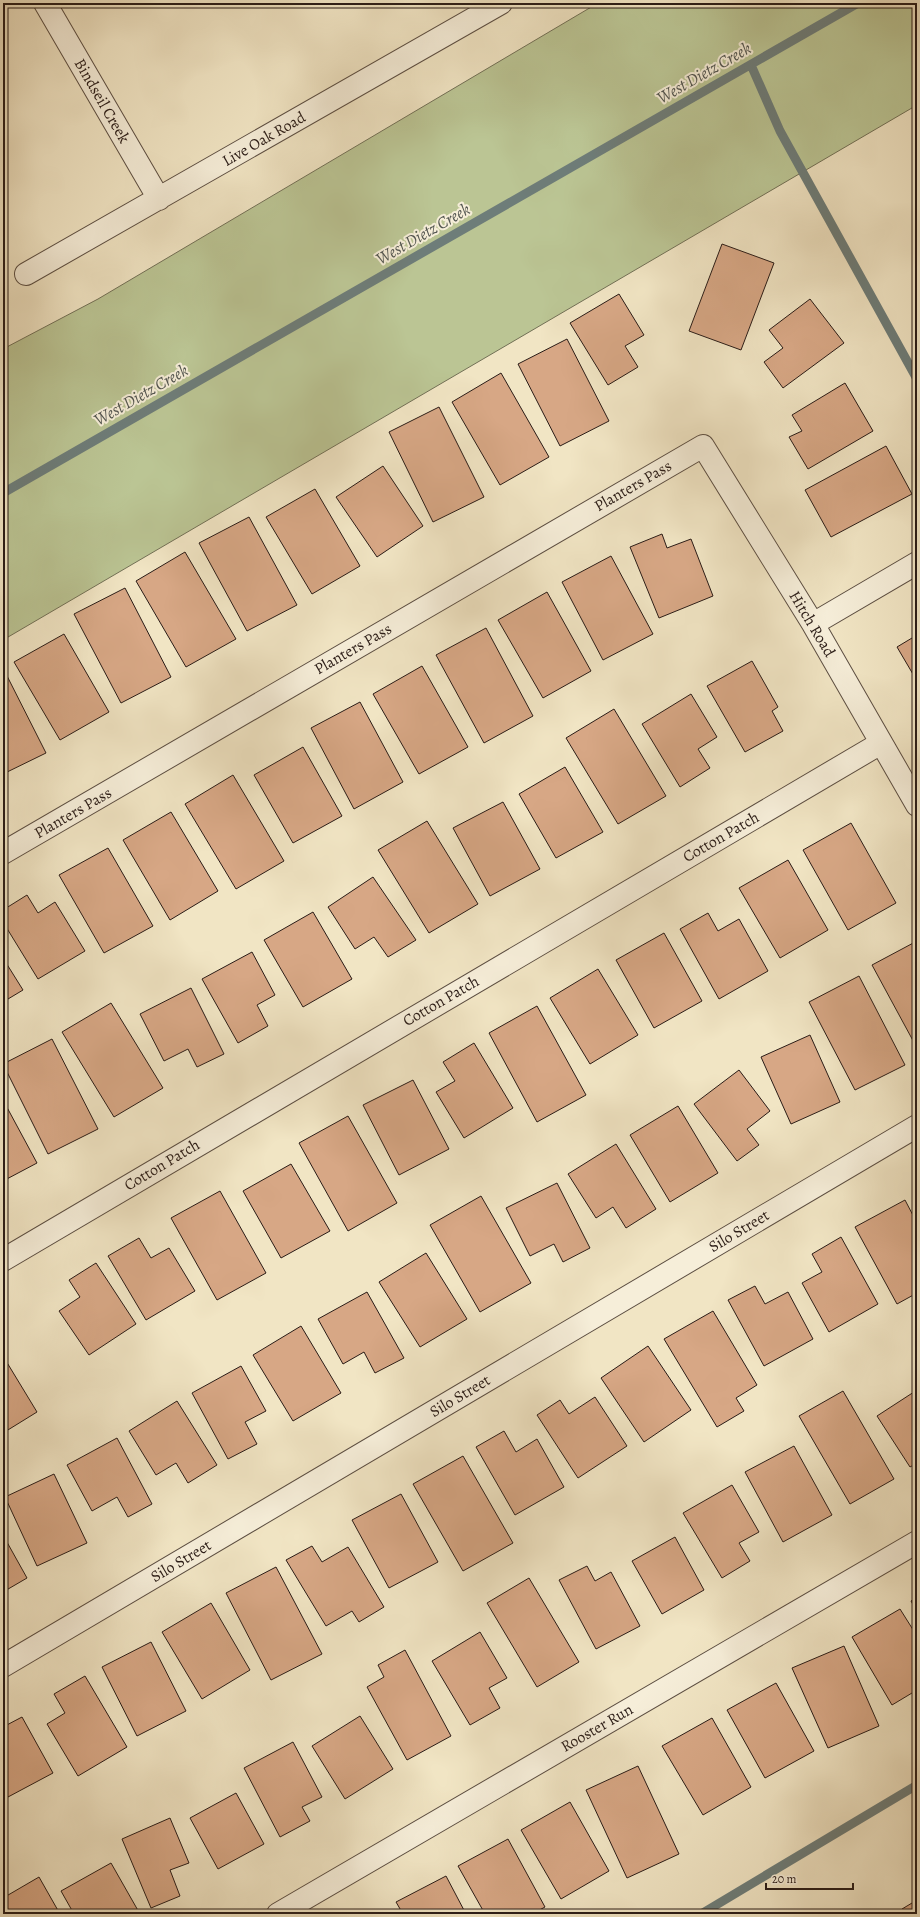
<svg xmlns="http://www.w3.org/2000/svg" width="920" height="1917" viewBox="0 0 920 1917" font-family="Alegreya,serif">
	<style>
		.green { fill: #bbc594; stroke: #727056 }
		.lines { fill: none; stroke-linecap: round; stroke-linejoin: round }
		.stream { stroke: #6e7d79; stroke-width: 9 }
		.building { fill: #d7a785; stroke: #2a1c17 }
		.minor-casing { stroke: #5c4e42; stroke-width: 24 }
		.minor { stroke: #f6eed9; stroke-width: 22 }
		.labels { text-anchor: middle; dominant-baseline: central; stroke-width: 4; stroke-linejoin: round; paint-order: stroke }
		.street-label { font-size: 16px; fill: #2a1c17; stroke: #f6eed9 }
		.water-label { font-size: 17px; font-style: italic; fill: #525550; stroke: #f6eed9 }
	</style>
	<rect width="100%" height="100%" fill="#f1e5c4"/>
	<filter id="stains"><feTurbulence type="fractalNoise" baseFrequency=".005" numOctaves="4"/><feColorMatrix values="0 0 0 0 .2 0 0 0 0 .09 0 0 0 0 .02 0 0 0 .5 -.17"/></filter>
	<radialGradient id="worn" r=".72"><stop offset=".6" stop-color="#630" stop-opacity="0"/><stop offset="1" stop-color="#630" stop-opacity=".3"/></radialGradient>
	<path class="green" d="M598,3H917V105L3,640V349L98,299Z"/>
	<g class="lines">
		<path class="stream" d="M751,65L780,131L917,379
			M3,493L858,3
			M701,1914L917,1785"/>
	</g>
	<path class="building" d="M722,244L774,263L741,350L689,331Z
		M619,294L644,335L625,346L638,367L608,385L570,323Z
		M810,299L844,343L783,388L764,362L783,348L769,330Z
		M567,339L609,421L560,446L518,364Z
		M501,373L549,457L500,485L452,402Z
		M845,383L873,431L808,469L789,437L802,431L792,415Z
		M439,407L484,497L433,522L389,432Z
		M886,446L912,494L831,537L805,490Z
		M383,466L423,526L377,557L336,497Z
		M315,489L360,566L312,594L266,517Z
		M249,517L297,605L247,631L199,543Z
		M662,534L667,548L691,539L713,596L659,618L630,547Z
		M185,552L236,639L186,667L136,581Z
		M611,556L653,634L603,660L562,582Z
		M125,588L171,677L121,703L74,614Z
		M547,592L591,671L543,698L498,620Z
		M486,628L533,716L484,743L436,655Z
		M64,634L109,712L60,740L14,662Z
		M917,635V681L897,647Z
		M752,661L778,707L772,711L783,731L745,752L707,686Z
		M422,666L468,747L419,774L373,694Z
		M3,668L46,753L3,774Z
		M691,694L717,737L698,749L710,768L680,787L642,724Z
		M360,702L403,782L354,809L311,728Z
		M614,709L666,796L618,824L566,738Z
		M303,747L342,816L293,843L254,775Z
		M565,767L603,832L556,858L519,794Z
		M233,775L284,861L236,889L185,804Z
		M503,802L540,869L490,896L453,828Z
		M171,812L218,891L170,920L123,840Z
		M427,821L478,904L429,933L378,850Z
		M851,823L896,903L848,930L803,850Z
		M108,848L153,926L104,953L59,875Z
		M788,860L828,930L780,958L739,888Z
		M373,877L416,940L388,957L374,937L355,949L328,907Z
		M27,895L38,913L55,902L85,951L38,979L3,922V910Z
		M313,912L352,979L303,1007L264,940Z
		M708,913L718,931L739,919L768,971L719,999L680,929Z
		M664,933L702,1001L654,1028L616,960Z
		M917,941V1048L872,965Z
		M252,952L275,995L257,1005L268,1026L238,1043L202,979Z
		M3,958L23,990L3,1002Z
		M598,969L638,1035L590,1064L550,998Z
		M859,976L905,1065L855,1090L809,1002Z
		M191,988L224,1054L197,1067L188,1049L164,1061L140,1014Z
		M111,1003L163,1088L114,1117L62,1032Z
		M537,1006L586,1095L537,1122L489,1033Z
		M810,1035L840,1102L791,1124L761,1057Z
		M52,1039L98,1129L48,1154L3,1064Z
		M474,1043L513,1108L464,1138L436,1092L455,1081L443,1062Z
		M739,1070L770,1111L747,1129L759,1145L737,1161L694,1104Z
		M413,1080L449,1149L399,1175L363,1105Z
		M3,1100L37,1163L3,1181Z
		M678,1106L718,1173L670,1202L630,1135Z
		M348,1116L397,1203L348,1231L299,1143Z
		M616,1144L656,1209L626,1228L613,1207L596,1218L568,1174Z
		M291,1164L330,1231L281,1258L243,1191Z
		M557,1183L590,1248L563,1262L554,1244L530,1256L506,1208Z
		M220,1191L266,1273L217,1300L171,1218Z
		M481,1196L531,1283L480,1312L430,1225Z
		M905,1200L917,1223V1293L897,1304L855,1227Z
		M841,1237L878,1304L829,1332L802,1283L822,1272L812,1254Z
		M139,1238L151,1258L169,1248L195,1291L146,1320L108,1256Z
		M426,1253L467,1319L420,1347L379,1282Z
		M96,1263L136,1324L89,1355L59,1311L80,1297L69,1280Z
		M755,1286L765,1304L788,1292L813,1339L764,1366L728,1300Z
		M367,1292L404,1358L375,1373L364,1352L343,1364L318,1319Z
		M713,1311L757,1385L736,1398L744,1411L717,1427L664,1339Z
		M301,1326L341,1393L293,1421L253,1355Z
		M648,1346L691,1410L644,1442L601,1378Z
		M3,1356L37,1412L3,1433Z
		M241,1366L266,1411L245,1422L257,1444L228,1459L192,1393Z
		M917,1390V1463L910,1467L877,1416Z
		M843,1391L894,1479L850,1504L799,1416Z
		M595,1397L627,1446L578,1478L537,1415L560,1400L569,1414Z
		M177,1401L217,1465L188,1483L176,1463L156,1475L129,1431Z
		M504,1431L516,1452L537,1439L564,1487L515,1515L476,1447Z
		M117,1438L152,1504L128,1517L117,1497L92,1511L67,1465Z
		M794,1446L832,1515L783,1542L745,1472Z
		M463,1456L513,1543L463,1571L413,1484Z
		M54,1474L87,1543L37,1566L5,1497Z
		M732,1485L759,1532L739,1543L750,1561L722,1578L683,1513Z
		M401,1494L438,1562L389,1588L352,1520Z
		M3,1535L27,1578L3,1592Z
		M675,1537L704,1590L662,1614L632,1561Z
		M312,1546L322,1562L348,1547L384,1607L359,1622L352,1611L326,1626L286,1560Z
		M587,1566L595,1581L611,1572L640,1626L596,1649L559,1580Z
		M276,1567L322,1654L271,1680L226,1593Z
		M529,1578L579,1662L537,1687L487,1603Z
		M917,1597V1612L911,1601Z
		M211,1603L250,1670L202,1699L162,1632Z
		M900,1609L917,1636V1690L892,1705L852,1637Z
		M480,1632L507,1678L489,1688L500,1708L470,1725L432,1661Z
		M151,1642L186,1711L137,1736L102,1667Z
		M844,1646L879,1726L828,1748L792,1668Z
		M405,1650L451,1736L407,1760L367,1687L384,1677L378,1665Z
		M85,1676L127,1747L78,1776L47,1724L65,1713L54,1694Z
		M776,1683L814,1751L765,1778L727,1710Z
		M360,1716L393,1769L345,1799L312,1746Z
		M22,1717L53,1773L8,1797L3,1787V1727Z
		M712,1718L751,1787L703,1815L662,1746Z
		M293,1742L322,1797L302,1807L310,1821L280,1837L244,1768Z
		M638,1766L679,1854L627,1878L586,1790Z
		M236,1793L264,1844L218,1869L190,1818Z
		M570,1802L609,1871L561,1899L521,1830Z
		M170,1818L189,1863L170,1870L180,1896L151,1908L122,1839Z
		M508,1839L545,1907L532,1914H485L458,1866Z
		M111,1863L140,1914H74L61,1891Z
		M446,1876L466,1914H403L396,1902Z
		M39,1877L60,1914H3V1898Z
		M917,1900V1914H904L902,1909Z"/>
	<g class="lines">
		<g class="minor-casing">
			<path id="minor" d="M45,3L159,199
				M26,274L501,3
				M813,624L917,563
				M3,853L703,446L813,624L917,805
				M3,1260L881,743
				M3,1666L917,1126
				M278,1914L917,1542"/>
		</g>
		<use href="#minor" class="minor"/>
	</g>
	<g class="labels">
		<g class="street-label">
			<text transform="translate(102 101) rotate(60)">Bindseil Creek</text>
			<text transform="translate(264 139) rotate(-30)">Live Oak Road</text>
			<text transform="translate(633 486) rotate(-30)">Planters Pass</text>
			<text transform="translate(812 624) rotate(59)">Hitch Road</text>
			<text transform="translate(353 649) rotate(-30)">Planters Pass</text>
			<text transform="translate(73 813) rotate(-30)">Planters Pass</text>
			<text transform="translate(721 837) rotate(-30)">Cotton Patch</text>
			<text transform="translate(441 1001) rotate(-30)">Cotton Patch</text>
			<text transform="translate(162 1165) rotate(-31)">Cotton Patch</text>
			<text transform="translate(739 1231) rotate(-31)">Silo Street</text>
			<text transform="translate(460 1396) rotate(-31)">Silo Street</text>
			<text transform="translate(181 1561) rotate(-31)">Silo Street</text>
			<text transform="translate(597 1728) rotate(-30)">Rooster Run</text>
		</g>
		<g class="water-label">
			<text transform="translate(704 73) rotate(-30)">West Dietz Creek</text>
			<text transform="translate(423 234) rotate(-30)">West Dietz Creek</text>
			<text transform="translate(141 395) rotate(-30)">West Dietz Creek</text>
		</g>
	</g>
	<rect width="920" height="1917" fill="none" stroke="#f1e5c4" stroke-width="16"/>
	<rect x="4" y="4" width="912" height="1909" fill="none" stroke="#2a1c17" stroke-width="2"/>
	<rect x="8" y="8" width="904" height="1901" fill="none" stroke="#2a1c17"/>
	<path d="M766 1883v6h87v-6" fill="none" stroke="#2a1c17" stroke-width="2"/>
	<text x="772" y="1883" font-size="12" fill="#2a1c17" stroke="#f6eed9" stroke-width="3" paint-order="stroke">20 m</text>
	<rect width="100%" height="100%" filter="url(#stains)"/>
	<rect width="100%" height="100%" fill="url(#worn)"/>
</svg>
